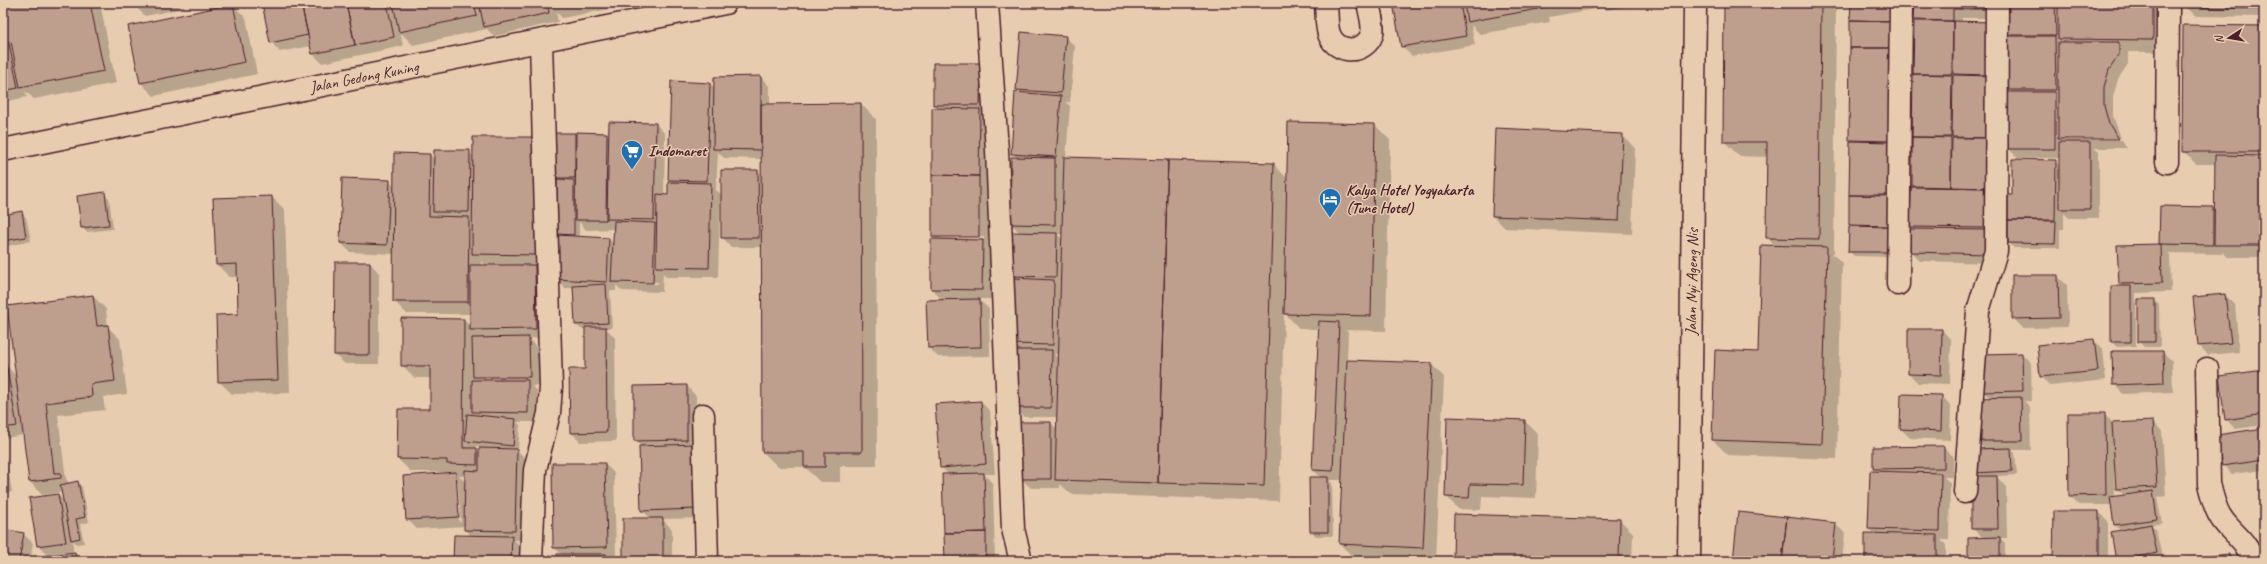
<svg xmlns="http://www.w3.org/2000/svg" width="2267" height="564" viewBox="0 0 2267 564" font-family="Caveat,sans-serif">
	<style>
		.shadow { fill: #0003; fill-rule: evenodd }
		.building { fill: #be9e8d; stroke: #4a1f2b }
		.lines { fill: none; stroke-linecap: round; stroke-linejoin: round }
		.minor-casing { stroke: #4a1f2b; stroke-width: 25 }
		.major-casing { stroke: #4a1f2b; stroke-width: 25 }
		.minor { stroke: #e7ccaf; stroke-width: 22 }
		.major { stroke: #e7ccaf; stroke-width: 22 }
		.labels { text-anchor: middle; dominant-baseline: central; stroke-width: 3; stroke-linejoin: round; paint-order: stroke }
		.street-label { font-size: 16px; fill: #4a1f2b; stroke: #e7ccaf }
		.poi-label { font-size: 16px; font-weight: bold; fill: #4a1f2b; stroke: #e7ccaf; text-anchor: start }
	</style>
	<rect width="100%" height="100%" fill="#e7ccaf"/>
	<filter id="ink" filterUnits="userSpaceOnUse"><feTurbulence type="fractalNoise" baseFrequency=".025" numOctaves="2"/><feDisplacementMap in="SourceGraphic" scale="8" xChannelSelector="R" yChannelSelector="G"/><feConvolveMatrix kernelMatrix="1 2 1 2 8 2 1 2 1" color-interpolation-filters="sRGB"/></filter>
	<g filter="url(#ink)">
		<path class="shadow" d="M13,3H100L116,83L34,99L25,91L27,97L3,102V46L8,45L5,42L3,32V5Z
			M135,3H179L180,9L145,16L136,7Z
			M263,3H642L562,18L556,11L558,22L494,36L487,29L413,45L400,32L403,46L322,63L312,53L311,46L280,52L271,42Z
			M1394,3H1599L1600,8L1549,17L1550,22L1480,34L1471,25L1475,45L1412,56L1402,47Z
			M1600,3H1647L1607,10Z
			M1725,3H1836L1834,253H1832L1842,263L1837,459L1728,455L1713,440L1716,351L1759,353L1776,247L1767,237L1768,157L1739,156L1724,141Z
			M1852,3H1901L1897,257L1854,256L1849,251L1852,228L1850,225L1852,196L1850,194V140Z
			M1915,3H1993V18H1962V22L1992,23L1997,263L1920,261L1911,252L1914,230L1911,227L1915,188L1913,186Z
			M2009,3H2166V52H2128V64L2118,79L2113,97V116L2121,138H2067V140H2122L2127,148H2094L2099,152V218H2069L2064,213V229H2060V248H2014L2009,243L2011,221L2009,219L2013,196L2055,161L2060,166V158H2018L2009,149L2013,93L2009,89L2012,37L2009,34Z
			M2186,3H2264V17L2196,16L2186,7Z
			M233,5L246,18L257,74L154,96L141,83L129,27Z
			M2264,27V257H2228L2222,252V254L2168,253L2170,255L2171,292L2136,293V346L2117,347L2112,342L2123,287L2120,284L2118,246L2162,245L2160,243L2213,208L2215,210L2216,164H2196L2183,151Z
			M1065,37L1075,46L1070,102H1065L1070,106L1066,158L1273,164L1288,179L1375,125L1390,140L1386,331L1346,330L1348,332L1347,361L1431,364L1444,377L1436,561L1352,556L1340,544L1343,480H1329L1332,483L1333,536H1316L1311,531L1322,478L1313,470L1320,329H1300L1284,313L1279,501L1071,494L1060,484V488H1031L1021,479L1051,423L1058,430V417H1024L1015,408L1019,351L1011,343L1015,279L1012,276L1020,233L1011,224L1017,158L1012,153L1022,94L1018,89ZM1057,234H1063V241ZM1054,354H1060V359Z
			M980,64L989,119L988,247L992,251L991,299H978L989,309L990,356L938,357L929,348L948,299H941L932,289V240L937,241L933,237L939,109L934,104ZM941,236L984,237V239L941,238Z
			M761,77L770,87V105L861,104L876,119L877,466H840V482H820L805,467H778L763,452L762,247H731L722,237V204L720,203L718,277H666L663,273L662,292L622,291L616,285V291H610L612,328H606L615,338L616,441L580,442L571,432L586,370V329H581L576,325L574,288H565L556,278L558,235V180L555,178L575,134L577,136L606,134L610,137L656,124L665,134L664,196H669L673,183L669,180L672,82L710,84L715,88ZM718,152L724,158L762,159V175L758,171H722V195L716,190ZM579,222L586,230L615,229L614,244L609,239L579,237ZM621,281L658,282V284L621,283Z
			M1622,135L1635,148L1632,234L1505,228L1493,216Z
			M469,151L548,267H536L544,275L545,338H529L538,348L539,386H532L537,391V422H517L520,425L518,451L526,459L524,540H514L521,546L520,561H454L471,536L465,530V526L417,529L407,519L445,472H411L398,459L431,410V378H415L402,365L464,320L471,327V314H407L394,301V254L350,252L341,243L389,181L395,187L430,155L435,160ZM481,261L486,266H481ZM476,446L480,447V453L476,449ZM459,476H466V483ZM456,482H458L461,521L459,522Z
			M104,194L109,198L113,229L87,232L82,228Z
			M272,197L285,210L290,393L232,394L219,381L239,315L238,277H229L217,264Z
			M21,212L26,217L31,241L3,247V216Z
			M370,263L379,273V364H345L335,355Z
			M2057,276L2067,285L2068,327L2023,328L2013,318Z
			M2225,295L2235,304L2239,352L2208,355L2199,345Z
			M93,296L106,309L108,327L120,339L127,394L103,397L105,410L58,415L66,479L70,484L77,482L82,487L89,522L80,524L84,543L77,544L73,541V551L80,561H39L49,557L38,546L30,499L58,495L64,501L62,492L42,495L30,482L24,435L6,438L3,436V365L5,364L16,376Z
			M2154,300L2159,305L2160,347H2144L2139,342Z
			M1942,330L1951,340L1950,384L1918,383L1909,374Z
			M2094,340L2103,349L2106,380L2050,386L2041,376Z
			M2163,352L2172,361L2173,392L2123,394L2114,384Z
			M2022,354L2031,363L2032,401H2024L2030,407L2031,450H2012L2015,453L2017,475L1996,476L2006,487L2007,538H2000L2005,543V561H1969L1983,538L1972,528L1980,477L1975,472L1985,450L1977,441L1990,398L1984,392V355Z
			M2264,371V425L2235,429L2226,419Z
			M687,386L696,396V449L705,518L662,519L672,529V561H624L651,519L642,510V447L635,440Z
			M1902,395L1942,396L1951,406L1950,440L1910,438L1901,429Z
			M981,402L990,411L995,474H984L993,484L995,561H945L949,475L941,467Z
			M2104,414L2114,424L2153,422L2162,431L2166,496L2157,497L2162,523L2151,525L2156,530L2162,557L2143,561H2118L2121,531L2115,525L2112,505H2079L2070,495ZM2114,471H2116L2117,489L2125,496L2115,498Z
			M1448,418L1525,421L1538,434L1536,498L1482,496L1481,510L1458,509L1446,496Z
			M2264,429V470L2232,474L2223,465Z
			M3,440L12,492L3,494Z
			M1943,447L1953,456V477H1944L1950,483L1949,540H1941L1946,545V561H1866L1874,534L1869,529L1878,472L1874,469Z
			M605,464L614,473L616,556H606L611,561H558L562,555L554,547Z
			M2099,512L2108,521V561H2054Z
			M1620,520L1633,533L1632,561H1454Z
			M1835,524L1845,533L1842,561H1734Z
			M3,530L23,534L33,543L30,561H3Z
			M2229,555L2235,561H2182V560Z"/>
		<path class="building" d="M7,3H90L104,71L20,87L11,42L4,43L3,38V4Z
			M134,3H156L135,7Z
			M262,3H301L308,35L270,43Z
			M301,3H346L355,45L312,54Z
			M346,3H387L394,37L355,45Z
			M393,3H474L477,16L399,32Z
			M479,3H547L549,13L484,27Z
			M1393,3H1460L1466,36L1401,47Z
			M1464,3H1537L1538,9L1467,22Z
			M1539,3H1567L1540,8Z
			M1724,3H1821L1819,239L1766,238L1767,142H1723Z
			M1851,3H1892V21L1850,20Z
			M1914,3H1984V9H1953V21L1913,20Z
			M2008,3H2055L2056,35H2008Z
			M2058,3H2153V40L2058,39Z
			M2185,3H2264V9L2185,7Z
			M233,4L245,62L140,83L128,26Z
			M1850,20L1892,21L1895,48H1850Z
			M1914,21H1953L1952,74H1913Z
			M1953,21L1992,22L1991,75L1953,74Z
			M2183,25L2264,26V152H2182Z
			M1021,32L1066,36L1061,93L1016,90Z
			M2008,36H2055L2056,90H2008Z
			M2058,42H2119V55L2109,70L2104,87V106L2109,124L2119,139H2058Z
			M9,44L18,88L3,91V45Z
			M1850,48H1892L1891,141L1849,140Z
			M933,63H981L980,105H933Z
			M1913,74L1952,75L1951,137H1912Z
			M1953,75L1991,76L1990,138L1952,137Z
			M761,76V150L713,149L714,77Z
			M671,81L710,83L707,181L668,180Z
			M1015,92L1061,96L1056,157L1011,154Z
			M2008,92H2055V149H2008Z
			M861,103L862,452H825V467H804V452H762L761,104Z
			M932,108L980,109L979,176L932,175Z
			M609,122L656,123L654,220L607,219Z
			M1288,122L1375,124L1371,316L1284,314Z
			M1495,128L1623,134L1619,221L1492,216Z
			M576,132L607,133L606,220H575Z
			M554,133H575V178H554Z
			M473,137H536V255L472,254Z
			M1912,137L1951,138V187L1912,186Z
			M1952,138H1990V188L1951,187Z
			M1850,141L1891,142V195H1849Z
			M2059,142H2090V209H2059Z
			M434,150H470L469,212H433Z
			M394,153L430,154L429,216L469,217L468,302H393Z
			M2215,155L2264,156V245H2214Z
			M1011,157L1055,158V225L1010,224Z
			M1064,157L1168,160L1158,483L1055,480Z
			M2012,159L2056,160L2055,220H2008V195H2012Z
			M1168,160L1274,163L1264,486L1158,483Z
			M721,170H758L759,238H721Z
			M932,175L979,176V237H932Z
			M342,178L390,180L387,245L340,243Z
			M557,179L574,180V235L557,234Z
			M668,182L711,183L709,268L656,267L657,194L668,195Z
			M1911,187L1990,188L1989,228L1910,227Z
			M105,192L109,225L81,228L77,196Z
			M1849,195L1890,196V226L1849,225Z
			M272,196L278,380L218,382L216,315L238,314L237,264L216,265L213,198Z
			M2160,206L2213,207V245L2159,244Z
			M22,211L26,237L3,241V215Z
			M2008,220L2056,221L2055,244L2008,243Z
			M614,221L655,223L653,283L611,282Z
			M1849,226L1892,227V252H1848Z
			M1910,229L1989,230L1988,254L1910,252Z
			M1012,232L1057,233L1056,277L1011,276Z
			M557,235L609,238L607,282L555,279Z
			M931,239L983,240L982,290L931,289Z
			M2161,244L2162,283L2119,284L2117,245Z
			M1761,245L1827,247L1822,444L1712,440L1715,350L1758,352Z
			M335,262H370V355H334Z
			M470,265H535L536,329L470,330Z
			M2012,275H2058L2059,318L2012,319Z
			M1012,278L1054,280L1053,345L1010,344Z
			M606,284L608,323L575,325L573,286Z
			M2111,286H2131V342H2111Z
			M2225,294L2231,343L2198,346L2193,297Z
			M93,295L97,326L108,325L115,381L91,384L92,397L46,403L54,473H61V478L29,482L7,306Z
			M980,299L981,347L928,348L926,300Z
			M2138,299H2155V342H2138Z
			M401,318L464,319L463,448H477V465L447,464V460L397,459L398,409H430V366H401Z
			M1319,321L1339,322L1333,471L1312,470Z
			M585,327H606L607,432L570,433L569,369H585Z
			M1908,329H1942L1941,375L1908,374Z
			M529,337L530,377H473L472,338Z
			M2094,339L2098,371L2040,377L2037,345Z
			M1015,350H1052L1051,408H1014Z
			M2112,351H2163L2164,383L2113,385Z
			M2022,353L2023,391L1983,392V354Z
			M1347,360L1432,363L1423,548L1339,544Z
			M6,363L17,426L3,428V364Z
			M2264,370V414L2225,420L2219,376Z
			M472,380H528V413L472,412Z
			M687,385V440L634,441V386Z
			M1901,394L1942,395L1941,431L1900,429Z
			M2021,397L2022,441H1976L1975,398Z
			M981,401L986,464L940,468L935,404Z
			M2068,413H2105L2106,495L2069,496Z
			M467,414L516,419L513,446L465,441Z
			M1447,417L1525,420L1523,485L1470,484L1469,498L1445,497Z
			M2153,421L2157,487L2116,489L2112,423Z
			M1019,422H1051V479H1020Z
			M2264,428V460L2222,466L2217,435Z
			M694,444L696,509L641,511L639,446Z
			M1944,446V468L1873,469V447Z
			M479,448L517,449L515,531L464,530L465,470L479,471Z
			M2011,448L2012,471L1974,473L1973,449Z
			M552,463H605L607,547L553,548Z
			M1870,471L1941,473L1940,531L1868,529Z
			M456,472L459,517L406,520L403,476Z
			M984,473L986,532L944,533L942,474Z
			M1971,476H1997L1998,529H1971Z
			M1309,477H1328V532H1310Z
			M78,481L85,517L76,519L80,538L71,540L60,485Z
			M2153,491L2157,519L2114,525L2110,497Z
			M58,494L66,542L37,546L29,498Z
			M2054,511H2099V561H2053Z
			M1738,512L1787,517L1782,561H1733Z
			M1454,514L1620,519L1619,561H1453Z
			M1787,517L1836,523L1832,561H1782Z
			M623,518H663V561H623Z
			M2151,524L2157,553L2116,561L2111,532Z
			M3,529L24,533L19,561H3Z
			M986,532V561H945L944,533Z
			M1865,533L1937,535V561H1865Z
			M454,535L512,536L511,561H453Z
			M2000,537V561H1968V538Z
			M75,552L77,561H38L37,557Z
			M557,554H606V561H557Z
			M2229,554L2230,561H2181V559Z"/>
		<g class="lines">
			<g class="minor-casing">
				<path id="minor" d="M987,3L997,150L1013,529L1021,561
					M1326,3C1327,13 1326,25 1329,34C1337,55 1365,54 1372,34C1374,26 1370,12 1368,3
					M2167,162L2168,3
					M1898,284L1901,3
					M2207,369L2209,484C2212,495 2214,506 2220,516C2229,532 2248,541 2252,561
					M703,415L707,561
					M1965,492L1978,311L1996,251L1997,3
					M531,561L535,470L549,413L551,387L541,42
					M1689,561L1695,3"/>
			</g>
			<g class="major-casing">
				<path id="major" d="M3,150L725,3"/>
			</g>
			<use href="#minor" class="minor"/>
			<use href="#major" class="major"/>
		</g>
	</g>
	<defs>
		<g id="supermarket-pin" transform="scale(1.15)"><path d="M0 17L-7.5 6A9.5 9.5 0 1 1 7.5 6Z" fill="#1f6fb2" stroke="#e7ccaf"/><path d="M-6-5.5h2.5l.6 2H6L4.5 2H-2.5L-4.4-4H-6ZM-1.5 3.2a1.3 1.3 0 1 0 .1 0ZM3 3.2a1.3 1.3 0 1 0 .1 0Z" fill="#fff"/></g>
		<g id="hotel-pin" transform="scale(1.15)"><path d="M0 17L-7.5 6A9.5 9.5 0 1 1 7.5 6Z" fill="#1f6fb2" stroke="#e7ccaf"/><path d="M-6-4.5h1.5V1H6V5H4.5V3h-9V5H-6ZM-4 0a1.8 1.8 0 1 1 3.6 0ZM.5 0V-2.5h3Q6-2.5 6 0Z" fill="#fff"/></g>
	</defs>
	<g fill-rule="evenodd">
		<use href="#supermarket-pin" x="632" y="151"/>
		<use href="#hotel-pin" x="1330" y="199"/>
	</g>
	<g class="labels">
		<g class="street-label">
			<text transform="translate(364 77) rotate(-11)">Jalan Gedong Kuning</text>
			<text transform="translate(1692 282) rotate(-89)">Jalan Nyi Ageng Nis</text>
		</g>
		<g class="poi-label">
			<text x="648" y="151">Indomaret</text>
			<text x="1346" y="190">Kalya Hotel Yogyakarta<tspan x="1346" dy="18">(Tune Hotel)</tspan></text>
		</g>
	</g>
	<rect width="2267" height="564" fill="none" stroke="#e7ccaf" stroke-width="16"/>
	<rect x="8" y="8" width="2251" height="548" fill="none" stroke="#4a1f2b" stroke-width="1.5" filter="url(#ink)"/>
	<g transform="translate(2229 38) rotate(258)" stroke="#e7ccaf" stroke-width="3" paint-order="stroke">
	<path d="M0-3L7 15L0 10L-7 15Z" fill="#4a1f2b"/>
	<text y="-6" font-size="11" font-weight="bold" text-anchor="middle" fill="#4a1f2b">N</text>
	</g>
</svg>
